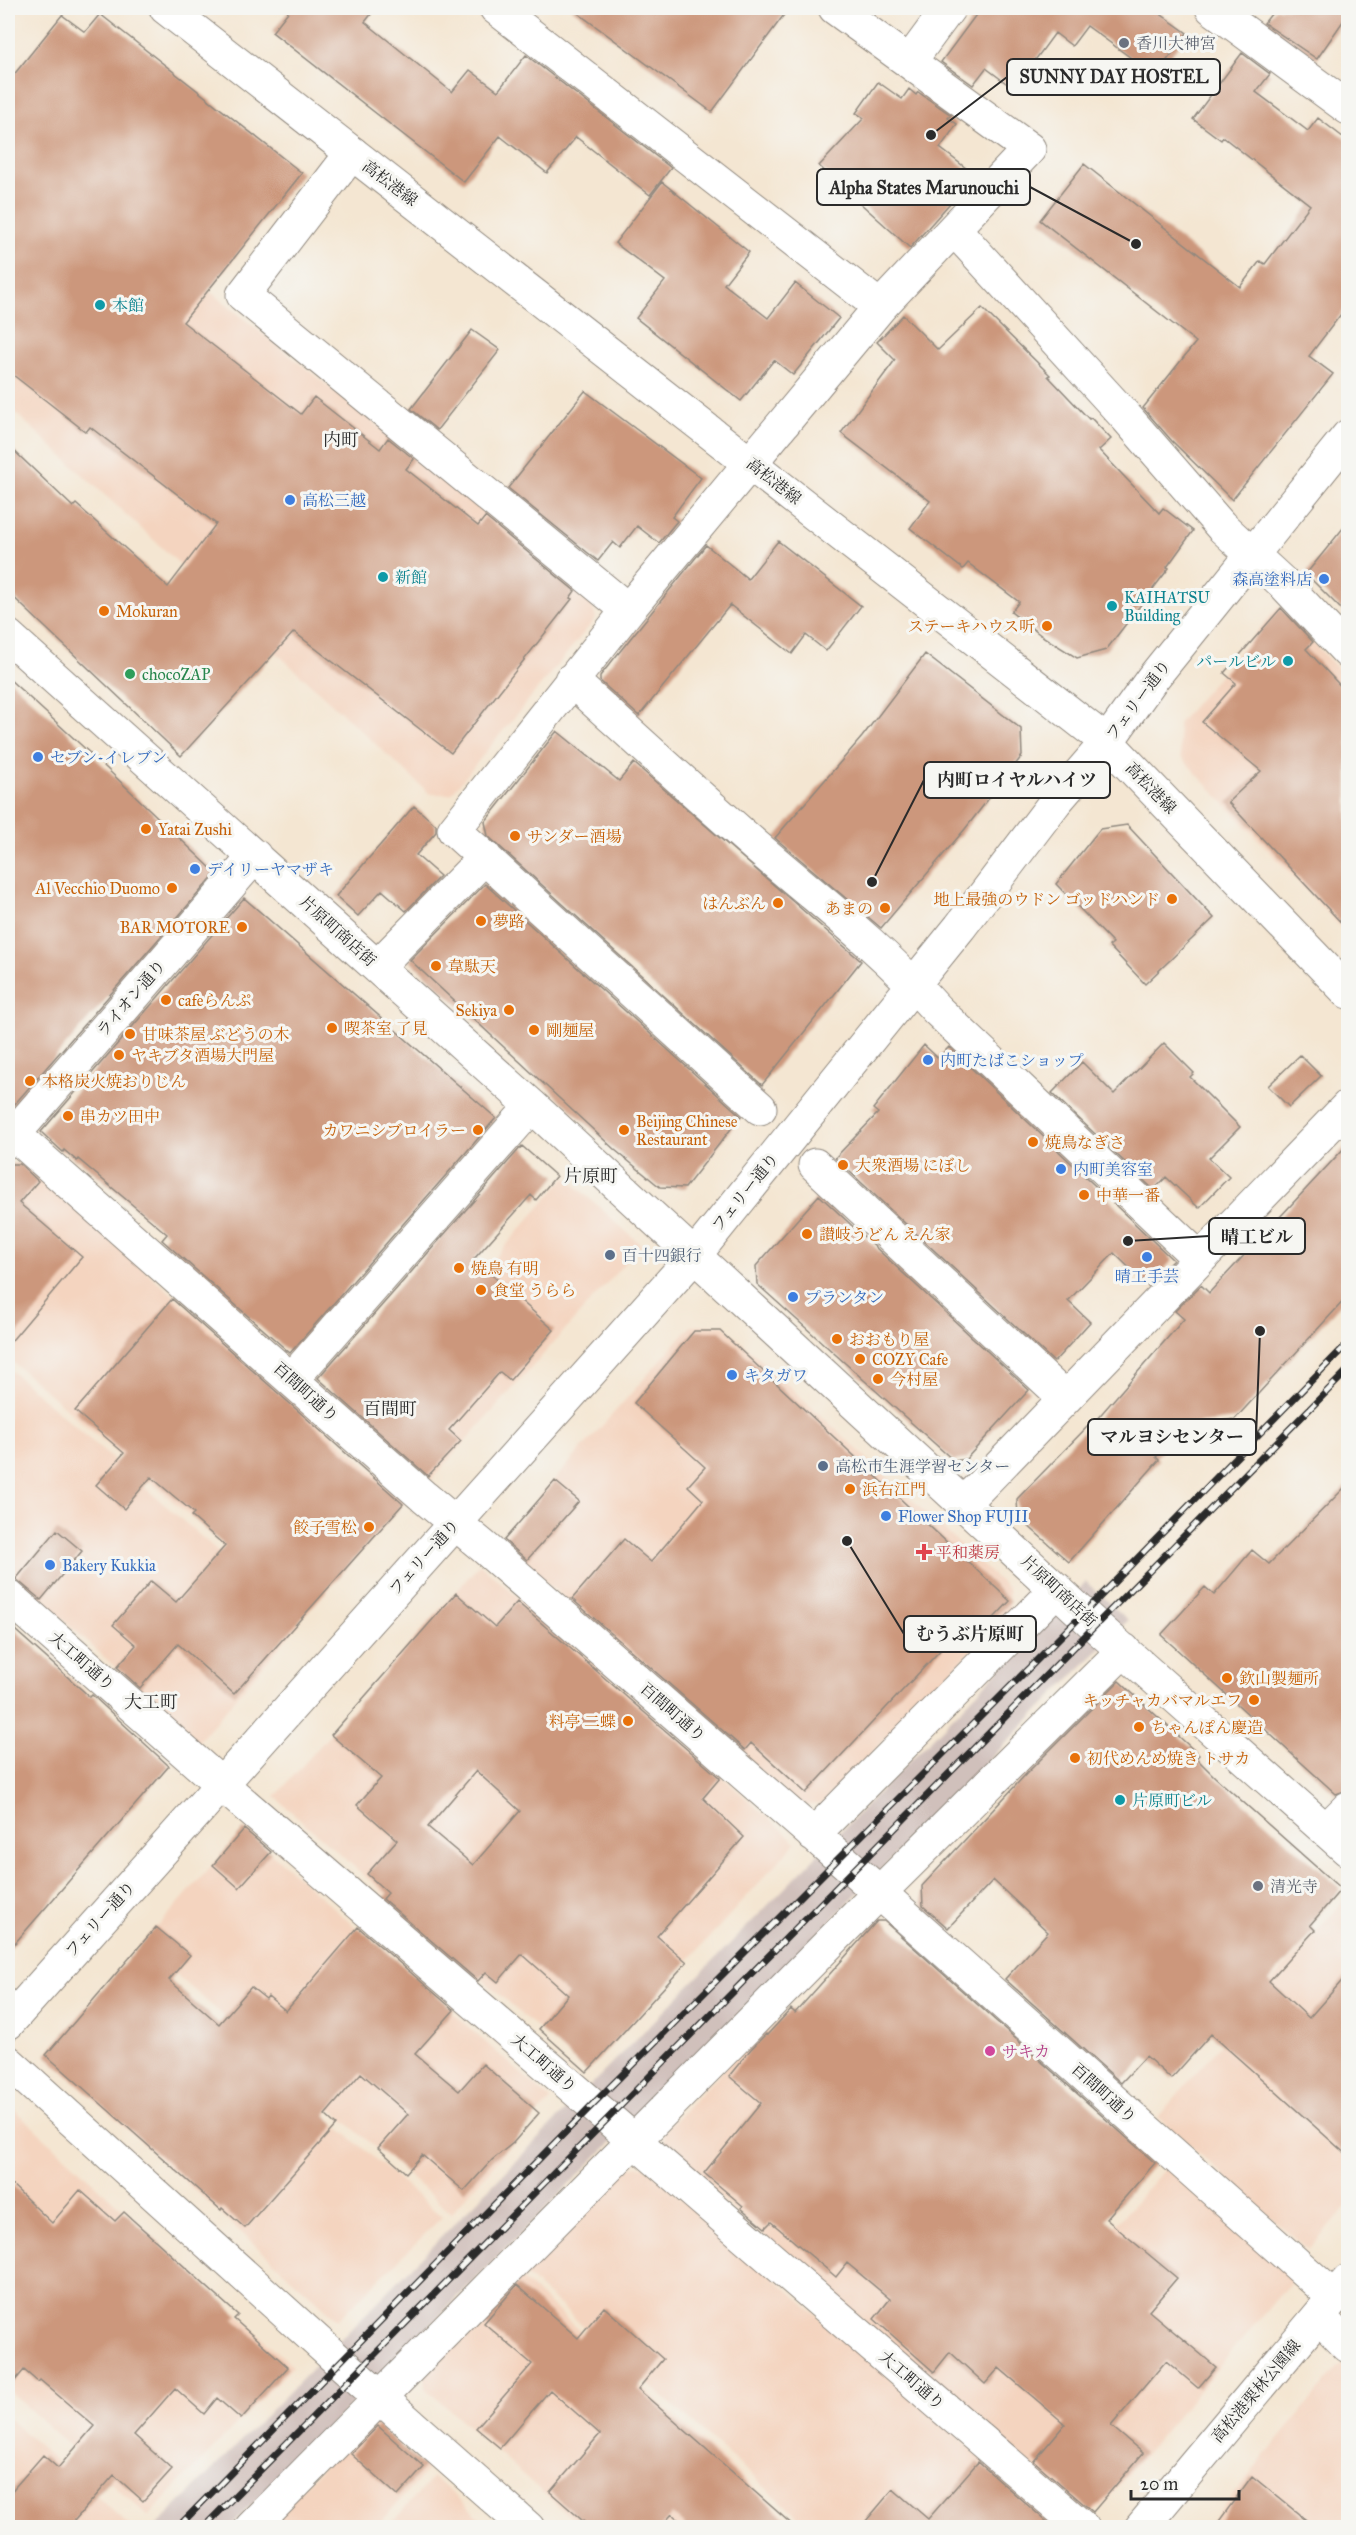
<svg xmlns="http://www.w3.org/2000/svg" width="1356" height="2535" viewBox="0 0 1356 2535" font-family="'IM FELL Great Primer','Noto Serif JP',serif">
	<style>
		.built { fill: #f4d4bf }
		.industrial { fill: #d0c0bb }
		.building { fill: #cc977c; fill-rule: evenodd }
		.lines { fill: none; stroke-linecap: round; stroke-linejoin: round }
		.minor-casing { stroke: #90887e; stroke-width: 35 }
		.major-casing { stroke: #90887e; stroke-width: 35 }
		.minor { stroke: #fff; stroke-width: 33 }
		.major { stroke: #fff; stroke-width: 33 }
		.rail-casing { stroke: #2b2b2b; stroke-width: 7 }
		.rail { stroke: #f6f6f2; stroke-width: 4.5; stroke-dasharray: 14; stroke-linecap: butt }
		.worship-dot { fill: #6b7280; stroke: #f6f6f2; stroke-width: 2 }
		.culture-dot { fill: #0f9aa8; stroke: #f6f6f2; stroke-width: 2 }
		.shop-dot { fill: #3f7fe0; stroke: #f6f6f2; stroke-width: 2 }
		.food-dot { fill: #e8710a; stroke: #f6f6f2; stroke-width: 2 }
		.leisure-dot { fill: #2e9e5b; stroke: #f6f6f2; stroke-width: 2 }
		.service-dot { fill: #5c6f8a; stroke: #f6f6f2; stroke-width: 2 }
		.health-dot { fill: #e0444e; stroke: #f6f6f2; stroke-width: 2 }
		.hotel-dot { fill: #d1479c; stroke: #f6f6f2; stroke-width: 2 }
		.labels { text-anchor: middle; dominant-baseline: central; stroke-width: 6; stroke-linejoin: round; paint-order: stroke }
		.worship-label { font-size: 16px; fill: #5b616d; stroke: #f6f6f2; text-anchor: start }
		.street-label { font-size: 16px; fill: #2b2b2b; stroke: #f6f6f2 }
		.culture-label { font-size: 16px; fill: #0d838f; stroke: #f6f6f2; text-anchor: start }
		.shop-label { font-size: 16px; fill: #366cbe; stroke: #f6f6f2; text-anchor: start }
		.food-label { font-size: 16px; fill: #c56008; stroke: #f6f6f2; text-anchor: start }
		.leisure-label { font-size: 16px; fill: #27864d; stroke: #f6f6f2; text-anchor: start }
		.service-label { font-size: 16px; fill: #4e5e75; stroke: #f6f6f2; text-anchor: start }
		.health-label { font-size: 16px; fill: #be3a42; stroke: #f6f6f2; text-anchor: start }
		.hotel-label { font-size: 16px; fill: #b23c85; stroke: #f6f6f2; text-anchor: start }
		.neighbourhood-label { font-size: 18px; fill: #2b2b2b; stroke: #f6f6f2 }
		.leader { fill: none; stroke: #2b2b2b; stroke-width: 2 }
		.callout-dot { fill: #2b2b2b; stroke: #f6f6f2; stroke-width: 2 }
		.callout { fill: #f6f6f2; stroke: #2b2b2b; stroke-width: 2 }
		.callout-label { font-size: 18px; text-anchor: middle; font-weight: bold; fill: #2b2b2b }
	</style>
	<rect width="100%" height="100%" fill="#f6f6f2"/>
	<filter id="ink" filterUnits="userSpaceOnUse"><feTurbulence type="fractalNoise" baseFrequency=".0167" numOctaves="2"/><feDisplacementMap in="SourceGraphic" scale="12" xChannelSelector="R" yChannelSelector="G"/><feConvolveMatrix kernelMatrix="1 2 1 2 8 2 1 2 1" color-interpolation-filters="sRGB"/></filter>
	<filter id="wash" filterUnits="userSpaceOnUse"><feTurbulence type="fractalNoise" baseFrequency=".008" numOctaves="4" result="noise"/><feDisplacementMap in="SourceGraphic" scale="24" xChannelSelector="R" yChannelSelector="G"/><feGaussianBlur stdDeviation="1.35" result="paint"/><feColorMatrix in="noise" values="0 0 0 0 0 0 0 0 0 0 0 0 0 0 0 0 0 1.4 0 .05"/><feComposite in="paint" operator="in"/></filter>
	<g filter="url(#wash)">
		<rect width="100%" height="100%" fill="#f4e6d2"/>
		<path class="built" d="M8,130L588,594L596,618L451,794H430L8,406Z
			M1278,607L1348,679V935L1181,757L1178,724Z
			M8,1164H22L107,1237L406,1501L305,1616L8,1358Z
			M566,1177L641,1245L430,1481L339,1405L430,1305L444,1316Z
			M723,1325L1008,1589L1010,1612L821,1804L799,1806L500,1541L691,1326Z
			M8,1368L300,1623L198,1742L8,1570Z
			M480,1564L796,1842L587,2072L275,1797Z
			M244,1829L551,2100L451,2213L142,1945Z
			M1348,1896V2205L1308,2250L1158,2117L1217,2049L1264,1990Z
			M136,1952L442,2217L338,2320L45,2055Z
			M763,2028L1063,2286L1167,2166L1295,2277L1091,2518L665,2150L664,2132Z
			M8,2104L293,2366L148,2516L8,2390Z
			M644,2166L1063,2527H810L522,2272L624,2168Z
			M518,2276L797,2527H582L425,2388L424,2371Z
			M1345,2359L1348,2362V2527L1205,2528Z
			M8,2418L97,2497L131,2527H8Z
			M377,2424L427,2470L376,2527L263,2528L363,2426Z
			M433,2477L491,2527H388Z"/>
		<path class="industrial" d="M1086,1582L1128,1620L230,2527L155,2528Z"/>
		<g id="blocks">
			<path class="building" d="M291,8H376L365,22L452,92L470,70L498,91L526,55L671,168L650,195L576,137L547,173L500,136L464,182L272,32Z
				M571,8H789L712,112Z
				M981,8H1152L1187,33L1149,85L1124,67L1131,58L1087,26L1072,46L1055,33L1014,89L986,68L973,85L941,62Z
				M1276,8H1348V14L1317,59L1264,23Z
				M100,14L302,173L183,322L301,414L314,397L380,449L388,438L414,459L406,469L478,526L485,517L575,591L570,598L572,599L451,753L294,632L181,756L8,592V445L73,507L76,504L168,587L216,524L90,427L86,432L8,371V82L62,15L85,32Z
				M1242,53L1270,74L1256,92L1308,131L1318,118L1348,141V305L1309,356L1333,374L1232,500L1172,441L1143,408L1196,342L1040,220L1084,164L1240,287L1260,261L1265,264L1310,205L1223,137L1221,140L1193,119Z
				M878,82L902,99L909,89L916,95L918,92L951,115L948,118L957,124L940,148L975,175L910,248L819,166L864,118L856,113Z
				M662,182L749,252L724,284L768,318L795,283L839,318L793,375L774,360L741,401L636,318L665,281L615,243Z
				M982,308L1050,375L1048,376L1089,419L1091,418L1111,439L1099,450L1159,513L1163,508L1193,531L1167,567L1169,568L1106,650L1077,658L1042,636L1011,612L1019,602L968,563L963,569L910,528L930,501L841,433L895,360L877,342L903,315L938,350Z
				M472,330L500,350L437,430L411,409Z
				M585,391L701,478L672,517L677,521L659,543L637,526L620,548L613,542L598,561L508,488Z
				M1348,522V616L1306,574Z
				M778,541L861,606L826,651L806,635L792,654L730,605L639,716L600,681V676L706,545L748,579Z
				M1281,608L1313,642L1306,649L1348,694V930L1228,802L1261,771L1202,722L1236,683L1224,673Z
				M925,654L1021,729L1022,756L965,829L881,928L775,838L862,737Z
				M8,678L104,766L216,873L13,1106L8,1101Z
				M557,731L619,781L634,763L861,961L762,1085L488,836L485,822Z
				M414,806L436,825V832L416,855L440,876L406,911L382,890L358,916L336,896Z
				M1127,825L1214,918L1145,984L1109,946L1113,943L1056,884L1100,829Z
				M485,884L741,1116L685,1188L660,1187L615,1150L410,960Z
				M244,898L496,1118L290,1353L162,1240L167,1234L78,1159L77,1161L64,1150L63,1152L41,1132Z
				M1164,1043L1194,1073L1190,1077L1240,1127L1209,1158L1229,1177L1199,1208L1166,1177L1154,1190L1052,1093L1082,1062L1114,1094Z
				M924,1045L938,1058L949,1047L1173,1260L1148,1286L1114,1253L1068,1301L1090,1322L1054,1362L835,1158L878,1113L873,1109Z
				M1300,1055L1321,1076L1289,1107L1268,1086Z
				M1348,1144V1296L1235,1419L1186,1425L1156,1457L1159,1460L1069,1562L1018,1517L1017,1499L1088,1426L1089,1428L1184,1319L1175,1311L1201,1285L1209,1293Z
				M522,1146L556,1176L536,1200L531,1195L474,1259L554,1330L510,1380L500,1372L449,1430L461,1441L428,1476L318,1378Z
				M8,1164H20L38,1181L19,1203L82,1257L8,1345Z
				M819,1195L1029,1390L966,1459L954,1461L757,1284L756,1266Z
				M172,1299L403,1504L234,1694L178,1644L140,1688L117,1667L136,1645L113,1625L151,1581L176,1602L225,1546L191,1516L194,1513L151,1477L124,1509L96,1485L124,1453L75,1411Z
				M694,1331H720L1010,1601L976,1637L963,1626L806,1793L751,1743L745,1750L572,1599L624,1539L651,1562L703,1500L688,1486L705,1467L634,1403Z
				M555,1481L579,1501L527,1560L504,1540Z
				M1348,1484V1790L1336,1794L1161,1635L1205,1587L1214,1595L1252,1550L1269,1564Z
				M57,1530L82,1551L41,1600L16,1579Z
				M456,1593L495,1627L517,1602L720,1778L703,1798L744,1837L657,1936L687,1962L587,2072L539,2029L568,1995L522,1954L498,1982L486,1972L478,1981L383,1899L388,1893L367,1874L397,1840L357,1805L381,1778L331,1735ZM476,1771L520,1811L473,1865L428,1827Z
				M8,1621L16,1628L15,1630L90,1697L92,1695L169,1766L8,1951Z
				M1119,1681L1199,1755L1196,1758L1215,1777L1341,1889L1310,1925L1315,1930L1269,1981L1309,2018L1348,1974V2156L1211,2034L1171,2079L1146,2056L1121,2083L1005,1979L1048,1932L993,1880L948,1928L923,1906L922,1886L1029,1771Z
				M244,1829L271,1852L239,1888L213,1865Z
				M877,1921H884L1155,2163L1106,2219L1177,2278L1149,2311L1216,2367L1198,2388L1166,2361L1111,2426L1143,2453L1093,2512L1034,2461L1065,2424L999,2368L985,2384L950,2352L934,2372L874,2319L890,2299L847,2263L836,2277L771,2222L765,2228L741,2208L743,2206L704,2173L761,2103L729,2076L751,2049L766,2034L767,2035L791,2009L795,2013Z
				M156,1927L190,1955L169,1980L219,2024L251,1987L266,1999L268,1996L286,2011L358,1927L454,2010L415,2054L459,2091L483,2064L539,2113L513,2143L492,2160L464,2191L422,2155L406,2173L378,2148L408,2114L361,2073L325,2115L336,2125L245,2228L222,2208L221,2210L46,2055Z
				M8,2181L52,2223L80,2190L115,2221L124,2212L238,2315L234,2319L288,2367L241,2419L217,2398L204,2414L175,2388L134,2435L172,2469L143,2501L114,2475L68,2528H8V2495L43,2455L58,2468L94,2426L40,2380L38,2382L24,2370L8,2389Z
				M517,2285L578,2338L604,2307L663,2359L638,2389L796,2528H688L672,2514L660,2528H591L550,2492L600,2434L550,2390L500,2448L476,2428L532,2364L484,2323Z
				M378,2426L424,2467L398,2496L351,2454Z
				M978,2462L1054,2528H860L893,2489L928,2519Z
				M1252,2476L1316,2528H1214Z"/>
		</g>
	</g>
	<g filter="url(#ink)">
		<use href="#blocks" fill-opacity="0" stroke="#90887e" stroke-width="1.5"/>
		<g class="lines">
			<g class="minor-casing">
				<path id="minor" d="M496,8L880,307
					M1212,8L1348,108
					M910,61L949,8
					M352,153L243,295L628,610
					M954,229L1126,417L1221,526L1284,584L1348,652
					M8,636L532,1106L1097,1627L1348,1850
					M571,680C633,736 695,793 758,848C819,900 884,950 937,1010L1200,1259
					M377,967L485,857
					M760,1108L454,830L628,610L880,307L1029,149L835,8
					M8,1129L424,1497L485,1548L854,1870L1335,2298
					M8,1141L255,856
					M815,1165L1064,1397
					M292,1379L532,1106
					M964,1503L1348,1106
					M8,1596L221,1784L1083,2528
					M1326,1830L1348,1808
					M813,1835L1057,1589
					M8,2023L694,1256L960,927L1056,801L1107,742L1152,679L1348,436
					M8,2062L340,2362L528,2528
					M1319,2317L1348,2346
					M251,2528L879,1893L1124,1650"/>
			</g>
			<g class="major-casing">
				<path id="major" d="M166,8L1107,742L1348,992
					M1141,2528L1348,2281"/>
			</g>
			<use href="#minor" class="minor"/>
			<use href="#major" class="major"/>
			<g class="rail-casing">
				<path id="rail" d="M177,2528L593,2104L1083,1614L1348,1343
					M203,2528L1348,1370"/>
			</g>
			<use href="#rail" class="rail"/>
		</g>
	</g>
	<g class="worship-dot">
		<circle cx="1124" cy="43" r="6"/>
		<circle cx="1258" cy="1886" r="6"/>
	</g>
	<g class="culture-dot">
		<circle cx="100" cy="305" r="6"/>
		<circle cx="383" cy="577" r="6"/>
		<circle cx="1112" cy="606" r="6"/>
		<circle cx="1288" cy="661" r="6"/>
		<circle cx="1120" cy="1800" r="6"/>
	</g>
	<g class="shop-dot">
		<circle cx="290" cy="500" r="6"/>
		<circle cx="1324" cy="579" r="6"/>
		<circle cx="38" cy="757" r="6"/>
		<circle cx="195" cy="869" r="6"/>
		<circle cx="928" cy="1060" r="6"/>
		<circle cx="1061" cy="1169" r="6"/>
		<circle cx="1147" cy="1257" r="6"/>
		<circle cx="793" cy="1297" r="6"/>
		<circle cx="732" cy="1375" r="6"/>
		<circle cx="886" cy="1516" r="6"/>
		<circle cx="50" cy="1565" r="6"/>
	</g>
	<g class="food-dot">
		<circle cx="104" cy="611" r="6"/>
		<circle cx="1047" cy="626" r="6"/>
		<circle cx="146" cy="829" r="6"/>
		<circle cx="515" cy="836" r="6"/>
		<circle cx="172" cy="888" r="6"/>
		<circle cx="1172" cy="899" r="6"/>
		<circle cx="778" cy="903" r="6"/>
		<circle cx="885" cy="908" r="6"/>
		<circle cx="481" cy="921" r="6"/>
		<circle cx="242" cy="927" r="6"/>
		<circle cx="436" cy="966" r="6"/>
		<circle cx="166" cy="1000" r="6"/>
		<circle cx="509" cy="1010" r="6"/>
		<circle cx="332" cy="1028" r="6"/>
		<circle cx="534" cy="1030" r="6"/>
		<circle cx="130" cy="1034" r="6"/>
		<circle cx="119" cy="1055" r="6"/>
		<circle cx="30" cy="1081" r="6"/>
		<circle cx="68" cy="1116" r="6"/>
		<circle cx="478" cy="1130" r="6"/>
		<circle cx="624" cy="1130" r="6"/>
		<circle cx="1033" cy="1142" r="6"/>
		<circle cx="843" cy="1165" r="6"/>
		<circle cx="1084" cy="1195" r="6"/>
		<circle cx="807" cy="1234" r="6"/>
		<circle cx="459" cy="1268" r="6"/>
		<circle cx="481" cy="1290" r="6"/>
		<circle cx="837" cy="1339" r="6"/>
		<circle cx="860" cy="1359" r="6"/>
		<circle cx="878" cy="1379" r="6"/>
		<circle cx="850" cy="1489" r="6"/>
		<circle cx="369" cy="1527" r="6"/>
		<circle cx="1227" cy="1678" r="6"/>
		<circle cx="1254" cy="1700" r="6"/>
		<circle cx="628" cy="1721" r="6"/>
		<circle cx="1139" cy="1727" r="6"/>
		<circle cx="1075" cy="1758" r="6"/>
	</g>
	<circle class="leisure-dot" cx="130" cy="674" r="6"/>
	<g class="service-dot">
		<circle cx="610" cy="1255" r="6"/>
		<circle cx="823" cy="1466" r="6"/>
	</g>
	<path class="health-dot" d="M921 1543h6v6h6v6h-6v6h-6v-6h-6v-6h6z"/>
	<circle class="hotel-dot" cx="990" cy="2051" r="6"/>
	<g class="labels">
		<g class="worship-label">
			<text x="1136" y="43">香川大神宮</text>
			<text x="1270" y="1886">清光寺</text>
		</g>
		<g class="street-label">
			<text transform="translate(390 183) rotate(37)">高松港線</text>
			<text transform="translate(774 481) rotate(38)">高松港線</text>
			<text transform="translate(1138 700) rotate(-53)">フェリー通り</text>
			<text transform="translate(1151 788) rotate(46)">高松港線</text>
			<text transform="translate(338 931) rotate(42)">片原町商店街</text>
			<text transform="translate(131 998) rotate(-49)">ライオン通り</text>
			<text transform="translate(745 1192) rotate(-51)">フェリー通り</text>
			<text transform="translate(306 1392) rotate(42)">百間町通り</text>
			<text transform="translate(424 1557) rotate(-48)">フェリー通り</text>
			<text transform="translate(1059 1591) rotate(43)">片原町商店街</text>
			<text transform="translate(82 1661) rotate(41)">大工町通り</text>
			<text transform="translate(673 1712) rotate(41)">百間町通り</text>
			<text transform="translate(100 1919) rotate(-48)">フェリー通り</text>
			<text transform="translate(544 2063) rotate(41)">大工町通り</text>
			<text transform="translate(1104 2093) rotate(42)">百間町通り</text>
			<text transform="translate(912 2380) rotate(41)">大工町通り</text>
			<text transform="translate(1256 2391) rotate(-50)">高松港栗林公園線</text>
		</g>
		<g class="culture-label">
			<text x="112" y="305">本館</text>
			<text x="395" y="577">新館</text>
			<text x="1124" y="597">KAIHATSU<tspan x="1124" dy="18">Building</tspan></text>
			<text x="1276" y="661" text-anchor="end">パールビル</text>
			<text x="1132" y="1800">片原町ビル</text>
		</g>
		<g class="shop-label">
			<text x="302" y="500">高松三越</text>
			<text x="1312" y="579" text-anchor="end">森高塗料店</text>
			<text x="50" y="757">セブン-イレブン</text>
			<text x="207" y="869">デイリーヤマザキ</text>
			<text x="940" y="1060">内町たばこショップ</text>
			<text x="1073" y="1169">内町美容室</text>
			<text x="1147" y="1276" text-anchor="middle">晴工手芸</text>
			<text x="805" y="1297">プランタン</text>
			<text x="744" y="1375">キタガワ</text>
			<text x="898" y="1516">Flower Shop FUJII</text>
			<text x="62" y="1565">Bakery Kukkia</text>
		</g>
		<g class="food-label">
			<text x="116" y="611">Mokuran</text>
			<text x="1035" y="626" text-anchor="end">ステーキハウス听</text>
			<text x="158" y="829">Yatai Zushi</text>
			<text x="527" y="836">サンダー酒場</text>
			<text x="160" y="888" text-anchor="end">Al Vecchio Duomo</text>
			<text x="1160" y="899" text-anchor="end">地上最強のウドン ゴッドハンド</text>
			<text x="766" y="903" text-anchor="end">はんぶん</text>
			<text x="873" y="908" text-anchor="end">あまの</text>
			<text x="493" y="921">夢路</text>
			<text x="230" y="927" text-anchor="end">BAR MOTORE</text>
			<text x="448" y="966">韋駄天</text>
			<text x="178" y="1000">cafeらんぷ</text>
			<text x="497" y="1010" text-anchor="end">Sekiya</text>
			<text x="344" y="1028">喫茶室 了見</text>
			<text x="546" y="1030">剛麺屋</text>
			<text x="142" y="1034">甘味茶屋 ぶどうの木</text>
			<text x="131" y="1055">ヤキブタ酒場大門屋</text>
			<text x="42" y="1081">本格炭火焼おりじん</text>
			<text x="80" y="1116">串カツ田中</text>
			<text x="636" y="1121">Beijing Chinese<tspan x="636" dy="18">Restaurant</tspan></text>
			<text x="466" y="1130" text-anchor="end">カワニシブロイラー</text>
			<text x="1045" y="1142">焼鳥なぎさ</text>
			<text x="855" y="1165">大衆酒場 にぼし</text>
			<text x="1096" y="1195">中華一番</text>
			<text x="819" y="1234">讃岐うどん えん家</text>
			<text x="471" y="1268">焼鳥 有明</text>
			<text x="493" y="1290">食堂 うらら</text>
			<text x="849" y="1339">おおもり屋</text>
			<text x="872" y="1359">COZY Cafe</text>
			<text x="890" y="1379">今村屋</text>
			<text x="862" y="1489">浜右江門</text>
			<text x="357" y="1527" text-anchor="end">餃子雪松</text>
			<text x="1239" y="1678">欽山製麺所</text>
			<text x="1242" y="1700" text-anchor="end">キッチャカバマルエフ</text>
			<text x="616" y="1721" text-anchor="end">料亭 二蝶</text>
			<text x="1151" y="1727">ちゃんぽん慶造</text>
			<text x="1087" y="1758">初代めんめ焼き トサカ</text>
		</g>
		<g class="leisure-label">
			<text x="142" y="674">chocoZAP</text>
		</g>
		<g class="service-label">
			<text x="622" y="1255">百十四銀行</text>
			<text x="835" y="1466">高松市生涯学習センター</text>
		</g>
		<g class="health-label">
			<text x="936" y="1552">平和薬房</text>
		</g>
		<g class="hotel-label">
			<text x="1002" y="2051">サキカ</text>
		</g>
		<g class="neighbourhood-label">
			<text x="341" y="440">内町</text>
			<text x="591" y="1176">片原町</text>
			<text x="390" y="1409">百間町</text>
			<text x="151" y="1702">大工町</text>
		</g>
	</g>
	<path class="leader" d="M931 135L1007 77M1136 244L1030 187M872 882L924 780M1128 1241L1209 1236M1260 1331L1256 1437M847 1541L904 1634"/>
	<g class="callout-dot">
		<circle cx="931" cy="135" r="6"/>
		<circle cx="1136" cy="244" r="6"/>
		<circle cx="872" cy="882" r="6"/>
		<circle cx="1128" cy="1241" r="6"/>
		<circle cx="1260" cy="1331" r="6"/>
		<circle cx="847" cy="1541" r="6"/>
	</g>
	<g class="callout">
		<rect x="1007" y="59" width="213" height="36" rx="6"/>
		<rect x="817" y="169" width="213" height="36" rx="6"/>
		<rect x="924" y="762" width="186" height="36" rx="6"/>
		<rect x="1209" y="1218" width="96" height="36" rx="6"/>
		<rect x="1088" y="1419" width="168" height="36" rx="6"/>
		<rect x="904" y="1616" width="132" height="36" rx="6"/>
	</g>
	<g class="callout-label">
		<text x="1114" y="83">SUNNY DAY HOSTEL</text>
		<text x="924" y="194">Alpha States Marunouchi</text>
		<text x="1017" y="786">内町ロイヤルハイツ</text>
		<text x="1257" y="1243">晴工ビル</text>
		<text x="1172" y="1443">マルヨシセンター</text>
		<text x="970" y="1640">むうぶ片原町</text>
	</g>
	<rect width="1356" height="2535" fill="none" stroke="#f6f6f2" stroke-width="30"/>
	<path d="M1131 2490v9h108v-9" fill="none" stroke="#2b2b2b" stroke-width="3"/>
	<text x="1140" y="2490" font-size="18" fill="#2b2b2b" stroke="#f6f6f2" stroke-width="4.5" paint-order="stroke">20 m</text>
</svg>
